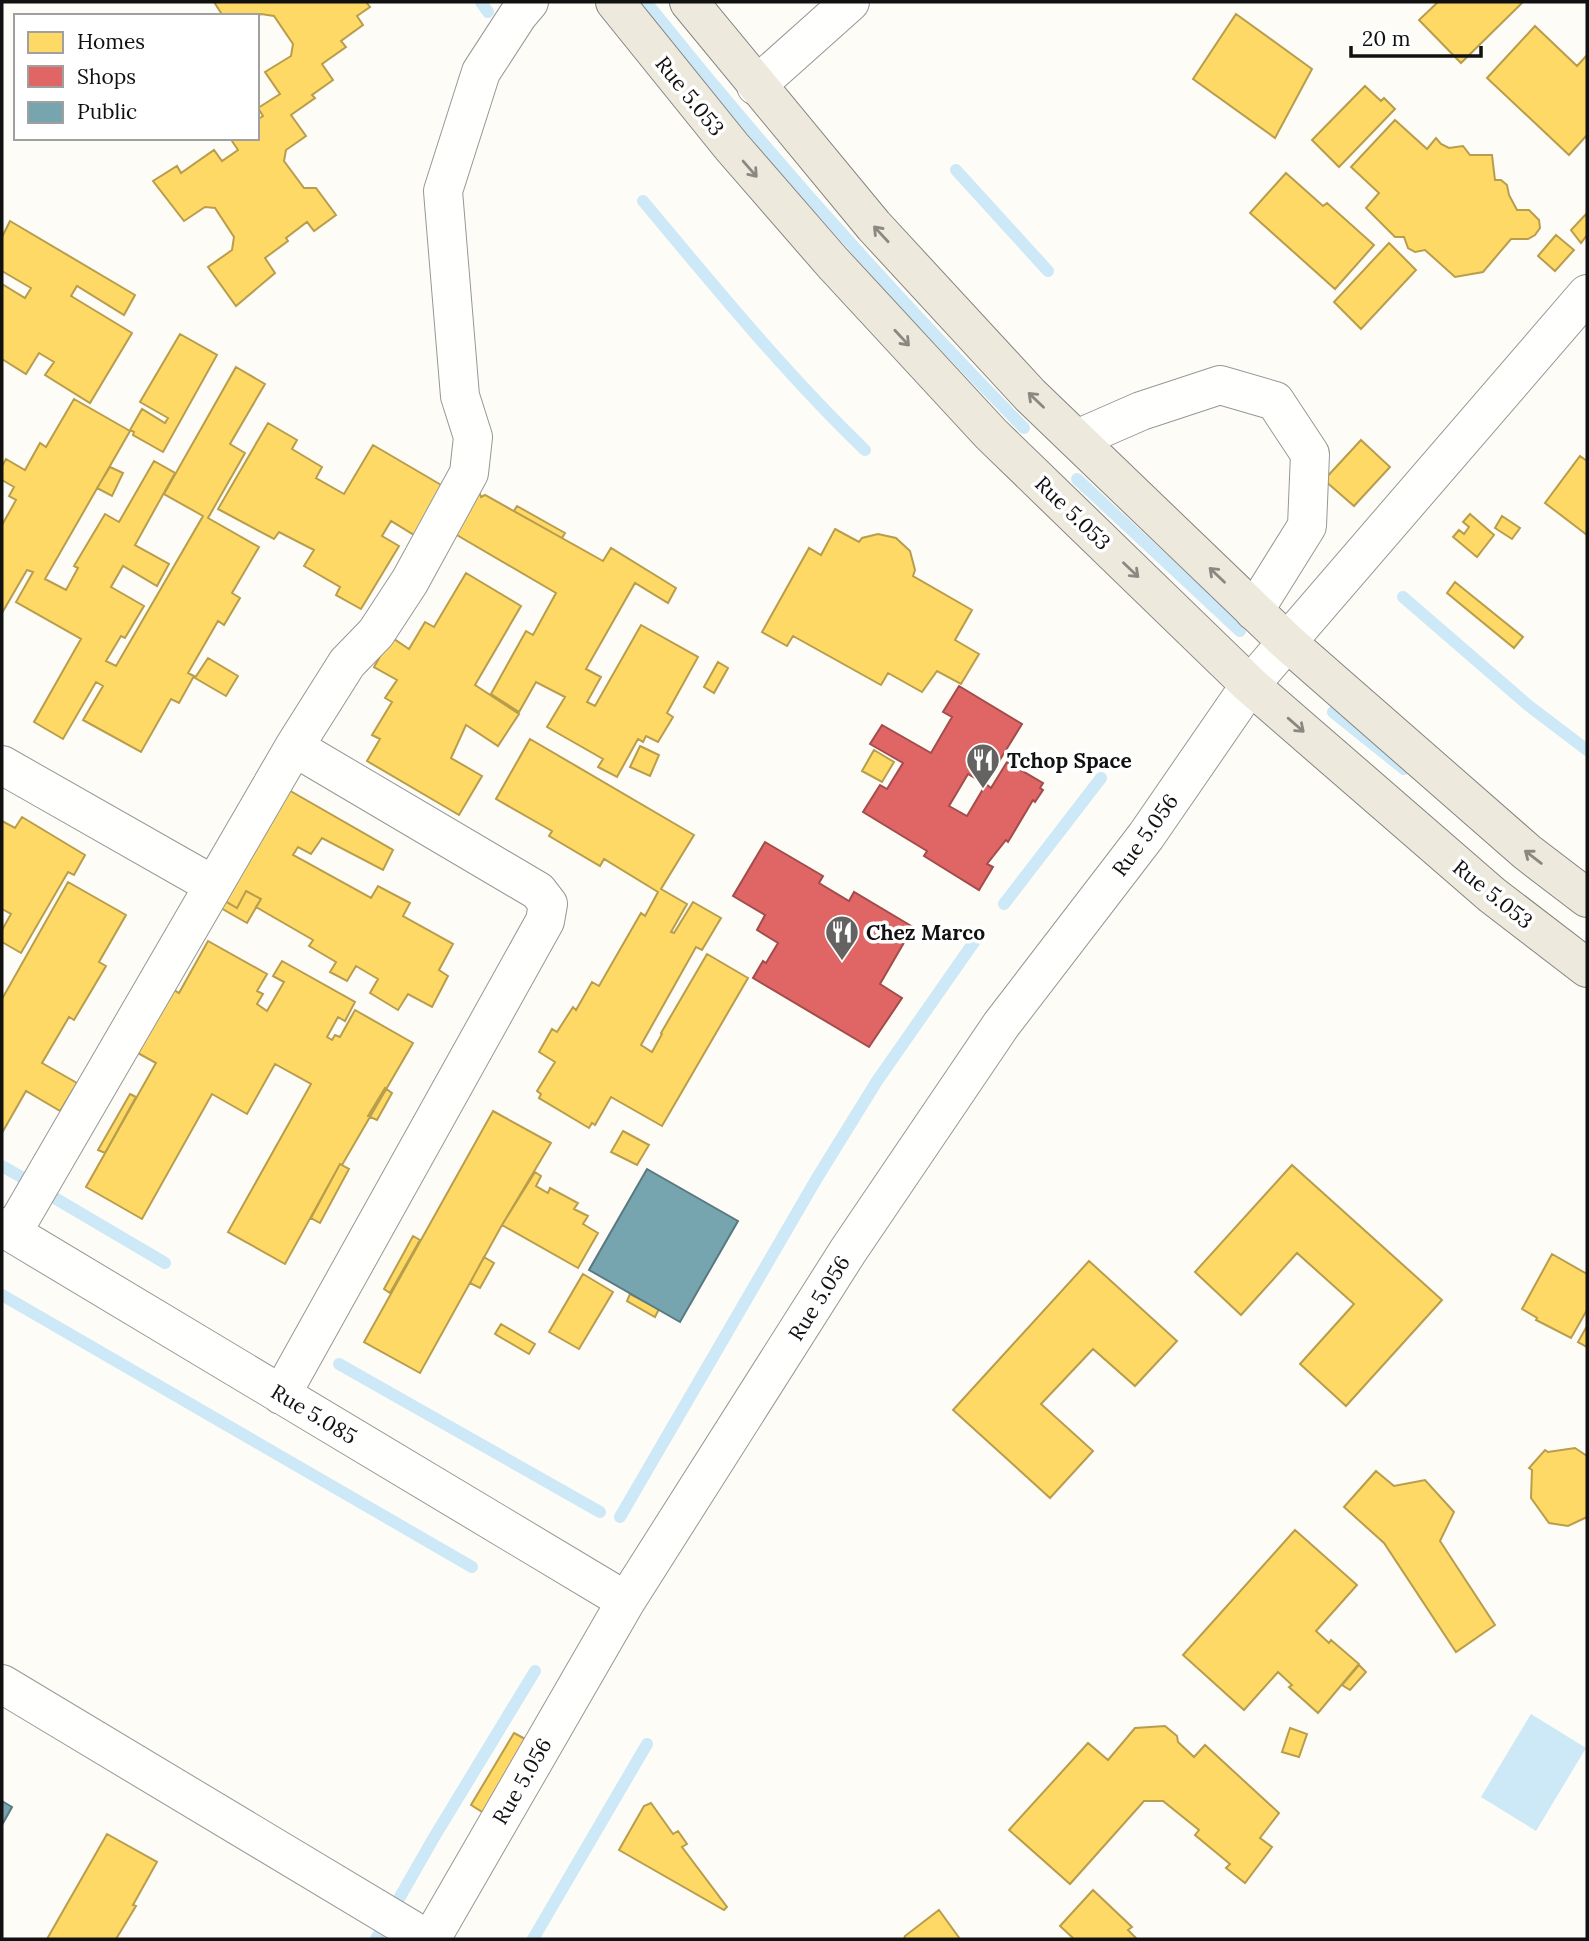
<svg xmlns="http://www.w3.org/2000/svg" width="1589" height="1941" viewBox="0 0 1589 1941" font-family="Lora,serif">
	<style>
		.water { fill: #cde8f7 }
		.homes { fill: #ffd966; stroke: #b89d4c; stroke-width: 2 }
		.shops { fill: #e06666; stroke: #a24c4c; stroke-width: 2 }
		.public { fill: #76a5af; stroke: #587980; stroke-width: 2 }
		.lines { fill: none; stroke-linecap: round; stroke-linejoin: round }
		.stream { stroke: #cde8f7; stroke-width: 12 }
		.minor-casing { stroke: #979795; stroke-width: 40 }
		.major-casing { stroke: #858482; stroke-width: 40 }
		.minor { stroke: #fffffe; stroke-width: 38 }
		.major { stroke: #ede9dc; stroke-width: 38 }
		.oneway { stroke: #8a8881 }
		.labels { text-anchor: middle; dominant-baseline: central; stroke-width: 7; stroke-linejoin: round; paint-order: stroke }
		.street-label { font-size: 21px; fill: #111; stroke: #fff }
		.poi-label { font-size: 21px; font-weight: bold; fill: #111; stroke: #fff; text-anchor: start }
	</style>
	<rect width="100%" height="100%" fill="#fdfcf7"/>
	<path class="water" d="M1531,1714L1586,1748L1536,1831L1481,1797Z"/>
	<path class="homes" d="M214,2H366L370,7L357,16L363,25L341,41L346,47L322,64L333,80L312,95L315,98L291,115L306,136L286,150L284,161L304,188H316L336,215L314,231L307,222L286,238L288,241L265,258L275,273L236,306L208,267L232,250L234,237L215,208L205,207L184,221L153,181L177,166L181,173L214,150L222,161L238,150L230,138H257V120L263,116L258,108L280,94L265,72L291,56L293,44L274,16L261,14L257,16H223Z
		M1438,2H1523L1461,63L1419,20Z
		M1236,14L1312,69L1275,138L1193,79Z
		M1535,26L1577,66L1587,55V135L1569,155L1487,78Z
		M1365,86L1381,101L1384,98L1395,109L1339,167L1312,140Z
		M1395,120L1427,149L1436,138L1441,144L1449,148L1463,146L1470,155H1492L1495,180H1501L1507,185L1509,195L1517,210H1529L1539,220L1540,228L1535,235L1528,239H1511L1483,272L1455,277L1425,250L1415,252L1408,248L1404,237H1395L1366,208L1379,193L1351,167Z
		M1286,173L1323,206L1327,203L1374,245L1335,289L1250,213Z
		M1587,213V235L1581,243L1571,230Z
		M10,221L135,295L124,315L77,286L71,296L132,333L90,403L45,375L54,362L39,353L26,374L2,359V284L25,298L31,288L2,271V237Z
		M1556,235L1574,250L1555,271L1538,256Z
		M1389,243L1416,270L1361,329L1334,302Z
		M180,334L217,355L163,452L133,435L134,432L130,430L142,409L165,423L168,418L140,402Z
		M236,367L265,384L230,444L245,453L208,518L259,547L232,593L240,598L224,625L218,621L188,673L194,676L179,703L171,699L141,752L83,720L103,686L96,682L63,739L34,722L81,639L16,602L33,572L27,570L2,613V525L16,500L9,496L14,487L2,480V466L6,459L25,470L40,443L46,447L74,399L130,431L45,579L66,590L78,568L74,566L105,514L119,522L154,461L175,473L135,545L169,564L157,586L123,566L111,587L144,606L125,638L121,636L106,661L116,666L203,516L164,494Z
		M268,423L297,440L292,449L322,467L316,478L344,494L373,445L448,489L419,538L391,521L382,536L399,546L361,609L336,595L340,587L304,566L314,550L279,532L274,539L218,509Z
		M1361,440L1390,467L1354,506L1324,480Z
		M1580,456L1587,461V535L1545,503Z
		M110,467L123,473L112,496L97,488Z
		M478,488L481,497L485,495L603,561L611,548L676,588L668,603L635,583L586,669L601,677L587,702L595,706L641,625L698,657L667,713L673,717L658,742L646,736L643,742L638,739L617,777L598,767L603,759L547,727L565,697L536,682L519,712L491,694L526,631L533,635L556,593L450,531Z
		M517,506L565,533L562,538L514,511Z
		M1470,514L1494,535L1477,557L1453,537L1459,530L1464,534L1469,527L1463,522Z
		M1502,516L1520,528L1512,539L1495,528Z
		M835,529L859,542L862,538L878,534L896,538L910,551L915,570L913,576L972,610L955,640L979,654L961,684L937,671L922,692L888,673L881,685L793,636L787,646L762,632L809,548L821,555Z
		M466,573L521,606L475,685L519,714L498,746L466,725L451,758L482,776L459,815L367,761L380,739L372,735L392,702L385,698L397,680L374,667L391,637L409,649L425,622L434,627Z
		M1455,582L1523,637L1514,648L1447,593Z
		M208,658L238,676L226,696L195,678Z
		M718,662L728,668L714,693L704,687Z
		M530,739L694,835L661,889L687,904L671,932L674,933L693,902L721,918L702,950L696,947L641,1045L652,1052L662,1034L661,1033L707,954L748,978L662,1126L611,1097L595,1125L592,1123L589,1128L539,1098L541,1094L537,1091L555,1062L539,1052L552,1029L557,1032L573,1007L576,1010L592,982L599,986L641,913L645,916L658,892L604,859L600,866L549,836L552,831L496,799Z
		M640,746L659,755L650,776L630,767Z
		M874,750L894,762L882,782L862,771Z
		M280,785L393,850L383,870L322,838L311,854L298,847L293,855L371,898L378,886L410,903L403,916L453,944L439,970L448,976L432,1007L408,994L398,1010L370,993L378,979L356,966L347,981L330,972L336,962L309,946L313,940L256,907L261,899L246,891L237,908L217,896Z
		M22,817L85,855L74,875L68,872L21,953L2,942V930L11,914L2,909V821L15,828Z
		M68,882L126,915L99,962L106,966L74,1020L69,1017L42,1063L77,1083L60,1111L26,1091L2,1133V999Z
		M246,891L261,899L247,923L219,907L223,900L237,908Z
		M208,941L267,974L257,991L263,994L257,1004L267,1011L284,982L273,976L282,961L355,1002L345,1021L338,1017L327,1037L332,1040L335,1035L340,1037L355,1010L413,1043L342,1165L340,1164L285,1264L228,1232L311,1084L275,1064L247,1114L212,1094L142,1219L86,1187L156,1063L127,1047L163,983L179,993Z
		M385,1088L392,1093L377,1120L368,1116Z
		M130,1094L136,1097L105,1153L98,1150Z
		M493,1111L551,1143L502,1225L420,1373L364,1342Z
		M623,1131L649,1145L637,1165L611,1152Z
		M340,1164L349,1169L320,1223L311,1218Z
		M1292,1165L1442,1300L1346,1406L1300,1364L1354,1304L1297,1253L1241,1315L1195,1272Z
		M535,1172L541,1176L536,1186L548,1193L550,1188L578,1203L574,1209L588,1216L583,1224L598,1233L578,1268L502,1225Z
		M413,1236L420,1240L390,1293L384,1289Z
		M1552,1254L1587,1274V1310L1571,1338L1536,1320L1537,1318L1522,1309Z
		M484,1257L494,1263L480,1288L470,1283Z
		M1089,1261L1177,1341L1135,1386L1093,1349L1041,1404L1093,1451L1050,1498L953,1410Z
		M583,1274L613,1292L579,1349L549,1332Z
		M630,1294L659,1309L655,1317L627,1301Z
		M501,1324L535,1344L529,1354L495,1334Z
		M1587,1326V1347L1578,1342Z
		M1575,1448L1587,1456V1517L1568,1526L1549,1523L1531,1498L1532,1470L1529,1468L1545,1450L1548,1452Z
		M1376,1471L1394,1486L1425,1480L1454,1512L1440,1541L1495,1625L1456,1652L1384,1543L1344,1507Z
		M1295,1530L1357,1585L1316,1631L1329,1643L1331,1640L1359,1664L1318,1713L1289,1687L1292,1685L1278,1672L1244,1710L1183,1655Z
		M1359,1665L1366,1672L1350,1690L1342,1685Z
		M1165,1726L1177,1736L1178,1742L1194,1757L1205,1745L1279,1813L1260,1838L1272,1847L1245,1883L1226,1868L1230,1864L1195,1835L1199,1830L1163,1801H1144L1070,1884L1009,1830L1088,1743L1108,1760L1135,1728Z
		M1290,1728L1307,1734L1299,1757L1282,1752Z
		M514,1733L527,1740L484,1813L471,1805Z
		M651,1803L673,1834L678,1831L687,1844L682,1847L727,1907L724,1910L619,1850L644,1806Z
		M107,1834L157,1862L133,1905L136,1906L116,1939H47Z
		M1093,1890L1132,1927L1128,1930L1137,1939H1074L1060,1926Z
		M939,1910L960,1939H904L905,1936Z"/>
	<path class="shops" d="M959,686L1022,724L985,784L968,774L949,806L967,816L986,784L991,788L1007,762L1043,783L1040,788L1043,790L1035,802L1033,800L1008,842L1006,840L987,864L993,867L979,890L924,856L927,851L863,812L880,785L887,789L903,763L870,744L882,725L931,753L952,717L943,712Z
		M765,842L823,876L819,883L849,901L854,892L913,927L880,984L902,998L869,1047L753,978L763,961L766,963L778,943L757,930L765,915L733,896Z"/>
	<path class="public" d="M647,1169L738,1221L680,1322L589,1270Z
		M2,1801L12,1807L2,1825Z"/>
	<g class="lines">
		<path class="stream" d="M481,2L488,12
			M646,2C765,151 891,292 1024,428
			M956,170L1048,271
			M643,201C715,287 785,373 865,450
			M1077,479L1240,631
			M1403,597L1529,706L1587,750
			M1333,712L1404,769
			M1004,904L1101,778
			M2,1166L23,1178
			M53,1197L165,1263
			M2,1295L472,1567
			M339,1364L600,1512
			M620,1517L817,1178L877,1081L981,932
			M376,1939L433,1839L535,1671
			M533,1939L647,1744"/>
		<g class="minor-casing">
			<path id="minor" d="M756,86L850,2
				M1077,439L1141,411L1220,385L1275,401L1310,454L1307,526L1254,611
				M2,765L213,885
				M2,1227L626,1601
				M12,1233L294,747L347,663L376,633L410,581L469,473L473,437L460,396L443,191L481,72L518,15L529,2
				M281,1395L545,921L548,904L538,891L294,747
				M2,1684L427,1939
				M431,1939L626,1601L848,1251L1001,1025L1146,836L1250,685L1587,294"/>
		</g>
		<g class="major-casing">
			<path id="major" d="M615,2L732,147L832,262L991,434L1250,685L1492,895L1587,968
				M689,2L874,226L1030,395L1287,642L1527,852L1587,898"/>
		</g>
		<use href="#minor" class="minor"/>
		<use href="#major" class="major"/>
	</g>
	<defs><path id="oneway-shaft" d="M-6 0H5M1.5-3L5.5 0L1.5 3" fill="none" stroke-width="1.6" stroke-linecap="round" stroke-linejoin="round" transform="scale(1.75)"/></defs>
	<g class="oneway">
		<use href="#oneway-shaft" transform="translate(750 169) rotate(49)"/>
		<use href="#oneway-shaft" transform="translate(881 234) rotate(-133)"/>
		<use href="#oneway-shaft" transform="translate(902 338) rotate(47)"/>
		<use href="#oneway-shaft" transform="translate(1036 400) rotate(-136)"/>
		<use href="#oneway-shaft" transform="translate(1131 570) rotate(44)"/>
		<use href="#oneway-shaft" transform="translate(1217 575) rotate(-136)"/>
		<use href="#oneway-shaft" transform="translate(1296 725) rotate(41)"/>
		<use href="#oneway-shaft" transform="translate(1533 857) rotate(-142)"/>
	</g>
	<defs>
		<g id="restaurant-pin" transform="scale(1.75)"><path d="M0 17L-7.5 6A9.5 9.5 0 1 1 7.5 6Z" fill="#646362" stroke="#fff"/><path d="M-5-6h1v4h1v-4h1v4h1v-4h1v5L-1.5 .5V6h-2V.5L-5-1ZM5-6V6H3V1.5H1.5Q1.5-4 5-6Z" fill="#fff"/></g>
	</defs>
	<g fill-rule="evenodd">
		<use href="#restaurant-pin" x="983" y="760"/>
		<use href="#restaurant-pin" x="842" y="932"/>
	</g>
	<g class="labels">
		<g class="street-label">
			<text transform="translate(690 96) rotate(51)">Rue 5.053</text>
			<text transform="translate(1073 513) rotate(44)">Rue 5.053</text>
			<text transform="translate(1145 835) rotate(-54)">Rue 5.056</text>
			<text transform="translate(1493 894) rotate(39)">Rue 5.053</text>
			<text transform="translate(819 1298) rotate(-58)">Rue 5.056</text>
			<text transform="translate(314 1414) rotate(31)">Rue 5.085</text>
			<text transform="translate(522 1781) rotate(-60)">Rue 5.056</text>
		</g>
		<g class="poi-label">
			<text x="1007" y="760">Tchop Space</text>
			<text x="866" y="932">Chez Marco</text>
		</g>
	</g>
	<rect width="1589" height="1941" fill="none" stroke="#111111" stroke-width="7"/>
	<rect x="14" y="14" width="245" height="126" fill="#ffffff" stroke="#a0a0a0" stroke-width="2"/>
	<rect x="28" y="32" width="35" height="21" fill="#ffd966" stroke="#a0a0a0" stroke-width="2"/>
	<text x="77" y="49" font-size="21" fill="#111111">Homes</text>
	<rect x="28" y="66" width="35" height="21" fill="#e06666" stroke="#a0a0a0" stroke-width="2"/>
	<text x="77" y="84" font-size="21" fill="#111111">Shops</text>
	<rect x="28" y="102" width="35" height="21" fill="#76a5af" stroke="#a0a0a0" stroke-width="2"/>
	<text x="77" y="119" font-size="21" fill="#111111">Public</text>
	<path d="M1351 46v10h130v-10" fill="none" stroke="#111111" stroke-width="3.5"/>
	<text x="1362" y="46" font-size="21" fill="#111111" stroke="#ffffff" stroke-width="5" paint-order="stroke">20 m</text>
</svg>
